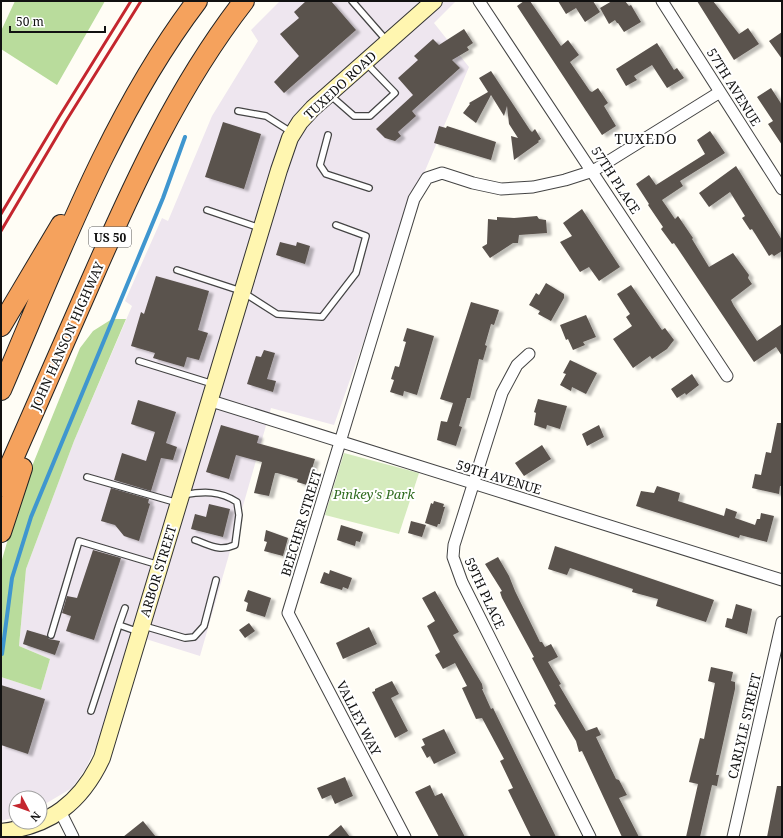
<svg xmlns="http://www.w3.org/2000/svg" width="783" height="838" viewBox="0 0 783 838" font-family="'Noto Serif',serif">
	<style>
		.industrial { fill: #eee6ef }
		.green { fill: #d5ebbd }
		.forest { fill: #b9dc9c }
		.lines { fill: none; stroke-linecap: round; stroke-linejoin: round }
		.stream { stroke: #3f96cf; stroke-width: 4 }
		.building { fill: #5a524d; filter: url(#shadow) }
		.service-casing { stroke: #444; stroke-width: 8 }
		.minor-casing { stroke: #444; stroke-width: 13 }
		.secondary-casing { stroke: #333; stroke-width: 18 }
		.motorway-casing { stroke: #222; stroke-width: 22 }
		.service { stroke: #fff; stroke-width: 5.5 }
		.minor { stroke: #fff; stroke-width: 11 }
		.secondary { stroke: #fff6b0; stroke-width: 16 }
		.motorway { stroke: #f5a25d; stroke-width: 20 }
		.rail { stroke: #c4262e; stroke-width: 3 }
		.labels { text-anchor: middle; dominant-baseline: central; stroke-width: 4; stroke-linejoin: round; paint-order: stroke }
		.shield { fill: #fff; stroke: #585858; stroke-width: 1 }
		.shield-label { font-size: 12px; font-weight: bold; fill: #111 }
		.street-label { font-size: 13px; fill: #111; stroke: #fff }
		.park-label { font-size: 13px; font-style: italic; fill: #2f6b1f; stroke: #fff }
		.neighbourhood-label { font-size: 14px; letter-spacing: 1px; fill: #111; stroke: #fff }
	</style>
	<defs>
		<filter id="shadow"><feDropShadow dx="4.5" dy="2.5" stdDeviation="1" flood-color="#0004"/></filter>
	</defs>
	<rect width="100%" height="100%" fill="#fffdf5"/>
	<path class="industrial" d="M280,1H456L434,23L469,67L419,185L334,425L271,408L200,656L130,634L100,738L86,768L72,788L40,807V798H16V817L1,821V677L41,690L50,659L19,646L26,569L74,441L132,306L125,301L162,218L168,221L212,116L258,41L251,30Z"/>
	<path class="green" d="M344,453L419,473L399,534L325,515Z"/>
	<path class="forest" d="M15,1H105L57,85L1,49V31Z
		M112,319H126L74,441L26,569L19,646L50,659L41,690L1,677V563L22,491L80,348L93,331Z"/>
	<g class="lines">
		<path class="stream" d="M2,654L12,578L31,517L163,198L185,137"/>
	</g>
	<path class="building" d="M306,1H331L356,30L284,93L274,82L299,56L280,34L299,18L294,12Z
		M524,1H530L561,46L568,40L579,55L570,62L590,91L592,92L598,88L608,103L604,106L616,126L602,135L517,6Z
		M558,1H593L600,12L585,22L576,8L566,14Z
		M612,1H625L629,6L631,5L641,22L624,32L618,23H617L615,20L609,24L600,8Z
		M697,1H713L739,34L748,28L759,44L734,60Z
		M464,29L473,43L467,47L469,50L452,60L460,68L412,111L416,116L398,132L401,136L395,141L385,138L376,129L413,95L398,78L418,60L414,56L433,39L439,45Z
		M782,32V59L769,41Z
		M657,43L674,70L677,68L684,78L667,88L652,65L634,76L637,80L626,86L616,69Z
		M491,71L530,130L532,132L535,129L541,139L538,141L539,142L514,160L511,136L518,138L509,124L507,106L504,116L491,95L476,123L463,113L470,104L469,103L488,92L479,78Z
		M771,88L782,105V145L768,124L773,121L757,97Z
		M223,122L261,134L244,189L205,177Z
		M439,126L446,128L447,126L496,142L491,160L434,143Z
		M710,131L725,153L680,181L683,186L662,200L675,219L678,216L693,238L692,239L709,267L733,253L749,275L748,278L752,284L731,300L734,306L757,341L782,324V356L776,347L754,362L674,243L672,244L661,229L663,227L648,205L649,204L636,184L649,175L656,185L705,154L697,140Z
		M736,166L782,240V251L774,256L772,254L769,256L752,229L750,230L742,218L745,216L730,192L709,207L699,193Z
		M582,209L620,267L599,281L589,267L580,272L560,242L572,236L563,223Z
		M537,216L539,219L546,220L547,233L519,235L518,243H513L490,258L482,247L487,244L488,219L497,220V217L514,218Z
		M280,242L296,246L297,242L310,246L305,264L276,255Z
		M156,276L209,291L198,330L208,333L199,360L187,357L184,367L153,358L155,353L131,346L141,312L144,314Z
		M546,283L564,294V298L551,321L538,314L540,311L529,305L536,293L539,295Z
		M631,285L662,330L665,328L674,340L667,349L652,359L650,356L633,368L613,339L632,326L626,317L630,314L617,294Z
		M471,302L499,310L494,325L491,324L485,345L487,346L483,360L479,359L470,398H467L459,426L462,427L456,446L437,440L441,421L447,422L453,403L440,399Z
		M586,315L596,337L583,342L585,345L573,350L568,339L566,340L560,325Z
		M407,328L434,336L417,395L404,391L403,396L390,392L394,380L391,379L395,366L399,367L406,342L403,341Z
		M264,350L275,353L267,379L276,381L273,392L247,384L256,356L261,357Z
		M570,360L597,373L586,394L572,387L571,391L560,385L566,374L563,373Z
		M692,374L699,385L686,395L685,393L677,398L671,389Z
		M538,399L567,406L560,429L547,425L546,429L534,425L536,413L534,412Z
		M138,400L176,412L166,443L177,447L173,460L161,458L151,491L114,480L122,453L146,461L155,432L131,424Z
		M777,423H782V486H780L779,494L752,488L755,474L761,475L766,452L771,453Z
		M221,425L259,436L257,443L315,459L307,485L297,482L298,479L277,473H275L269,496L254,493L262,462L236,455L229,479L206,472Z
		M599,425L604,437L587,446L582,434Z
		M542,445L551,459L524,476L515,463Z
		M657,486L680,493L678,501L724,516L726,508L737,512L735,518L755,525L757,519H760L761,513L774,516L767,542L740,535L739,538L636,506L641,491L654,493Z
		M111,488L149,499L148,503L150,504L139,541L124,536L115,525L101,521Z
		M434,501L444,504L443,507H445L440,524H438L437,527L425,523L431,503L433,504Z
		M209,504L230,509L223,537L191,529L195,514L206,517Z
		M411,521L426,525L422,537L408,533Z
		M341,525L363,532L360,542L356,541L355,546L337,540Z
		M266,530L288,538L283,556L264,551L267,542L264,541Z
		M555,546L714,600L706,622L656,606L658,599L632,592L633,589L570,568L567,575L548,569Z
		M93,550L121,558L94,640L66,631L71,616L62,613L67,596L77,598Z
		M498,557L509,576L515,591L540,642H542L545,647L551,644L558,657L548,662L561,684L559,685L586,731L597,727L601,735L596,737L616,779L619,780L627,795L619,798L639,837H622L582,751L579,752L576,741L554,705L556,704L532,658L534,657L502,598L500,592L502,591L485,564Z
		M330,570L352,578L348,589L343,587L342,590L320,583L324,572L329,574Z
		M248,590L271,598L265,617L246,611L248,603L244,601Z
		M435,591L459,632L453,635L482,684L483,689H482L491,709L493,708L556,837H531L508,790L513,788L500,761L504,759L482,718L476,719L462,688L467,686L455,663L443,669L435,655L440,652L427,626L435,621L422,598Z
		M736,604L752,609L747,634L725,627L727,618L732,619Z
		M249,623L255,631L245,638L239,630Z
		M369,627L377,644L343,659L336,643Z
		M27,630L47,636L49,639L60,641L55,655L23,644Z
		M711,667L733,672L731,681L735,682V689L716,775H719L717,786L712,785L700,837H686L698,784L689,782L700,738L704,739L715,683L708,681Z
		M392,681L399,694L391,698L408,731L395,738L372,692L375,691V689Z
		M1,685L45,699L28,754L1,745Z
		M444,729L456,753L434,764L430,756L427,758L421,747L425,745L422,739Z
		M345,777L353,796L335,804L331,795L322,799L317,788Z
		M430,785L435,796L442,793L465,837H439L415,792Z
		M777,786H782V837H767Z
		M143,821L156,837H123Z
		M341,825L350,837H327Z"/>
	<g class="lines">
		<g class="service-casing">
			<path id="service" d="M352,1L387,41
				M330,95L354,116H370L395,93L366,63
				M238,111L266,116L291,132
				M328,135L320,165L326,174L369,188
				M207,210L260,228
				M177,270L241,291L277,314L322,317L356,273L366,236L336,225
				M139,361L213,384
				M87,477L178,503
				M184,495C204,491 220,491 237,502L239,515L235,545C219,552 210,545 195,540
				M119,625L125,608
				M144,626L185,638L194,637L204,626L216,580
				M51,635L79,541L159,565
				M91,711L119,625L139,632"/>
		</g>
		<g class="minor-casing">
			<path id="minor" d="M479,1L727,376
				M662,1L782,189
				M529,354L517,365L502,393L454,545L453,557L462,582L590,837
				M208,400L782,580
				M60,811L73,837
				M405,837L288,613L414,199L427,178L442,173L473,183L501,189L533,187L565,180L593,171L720,92
				M733,837L782,622"/>
		</g>
		<g class="secondary-casing">
			<path id="secondary" d="M1,832C50,826 81,803 102,758L279,170L290,138L300,122L313,108L434,1"/>
		</g>
		<g class="motorway-casing">
			<path id="motorway" d="M1,326L61,225
				M1,390C57,260 111,114 197,1
				M1,486C31,417 61,349 91,281C134,183 178,86 244,1
				M1,532L22,468"/>
		</g>
		<use href="#service" class="service"/>
		<use href="#minor" class="minor"/>
		<use href="#secondary" class="secondary"/>
		<use href="#motorway" class="motorway"/>
		<path class="rail" d="M1,214L59,117L131,1
			M1,231L66,121L141,1"/>
	</g>
	<g class="labels">
		<rect class="shield" x="89" y="227" width="42" height="20" rx="3"/>
		<g class="shield-label">
			<text x="110" y="237">US 50</text>
		</g>
		<g class="street-label">
			<text transform="translate(340 85) rotate(-43)">TUXEDO ROAD</text>
			<text transform="translate(734 87) rotate(58)">57TH AVENUE</text>
			<text transform="translate(616 180) rotate(57)">57TH PLACE</text>
			<text transform="translate(67 336) rotate(-66)">JOHN HANSON HIGHWAY</text>
			<text transform="translate(499 477) rotate(17)">59TH AVENUE</text>
			<text transform="translate(301 523) rotate(-73)">BEECHER STREET</text>
			<text transform="translate(158 571) rotate(-73)">ARBOR STREET</text>
			<text transform="translate(485 593) rotate(65)">59TH PLACE</text>
			<text transform="translate(359 718) rotate(63)">VALLEY WAY</text>
			<text transform="translate(744 726) rotate(-77)">CARLYLE STREET</text>
		</g>
		<g class="park-label">
			<text x="374" y="494">Pinkey's Park</text>
		</g>
		<g class="neighbourhood-label">
			<text x="646" y="138">TUXEDO</text>
		</g>
	</g>
	<rect width="783" height="838" fill="none" stroke="#111111" stroke-width="4"/>
	<g transform="translate(28 810) rotate(131)"><circle r="19" fill="#ffffff" stroke="#a0a0a0"/>
	<path d="M0-3L7 15L0 10L-7 15Z" fill="#c4262e"/>
	<text y="-6" font-size="11" font-weight="bold" text-anchor="middle" fill="#111111">N</text>
	</g>
	<path d="M10 26v6h95v-6" fill="none" stroke="#111111" stroke-width="2"/>
	<text x="16" y="26" font-size="12" fill="#111111" stroke="#ffffff" stroke-width="3" paint-order="stroke">50 m</text>
</svg>
